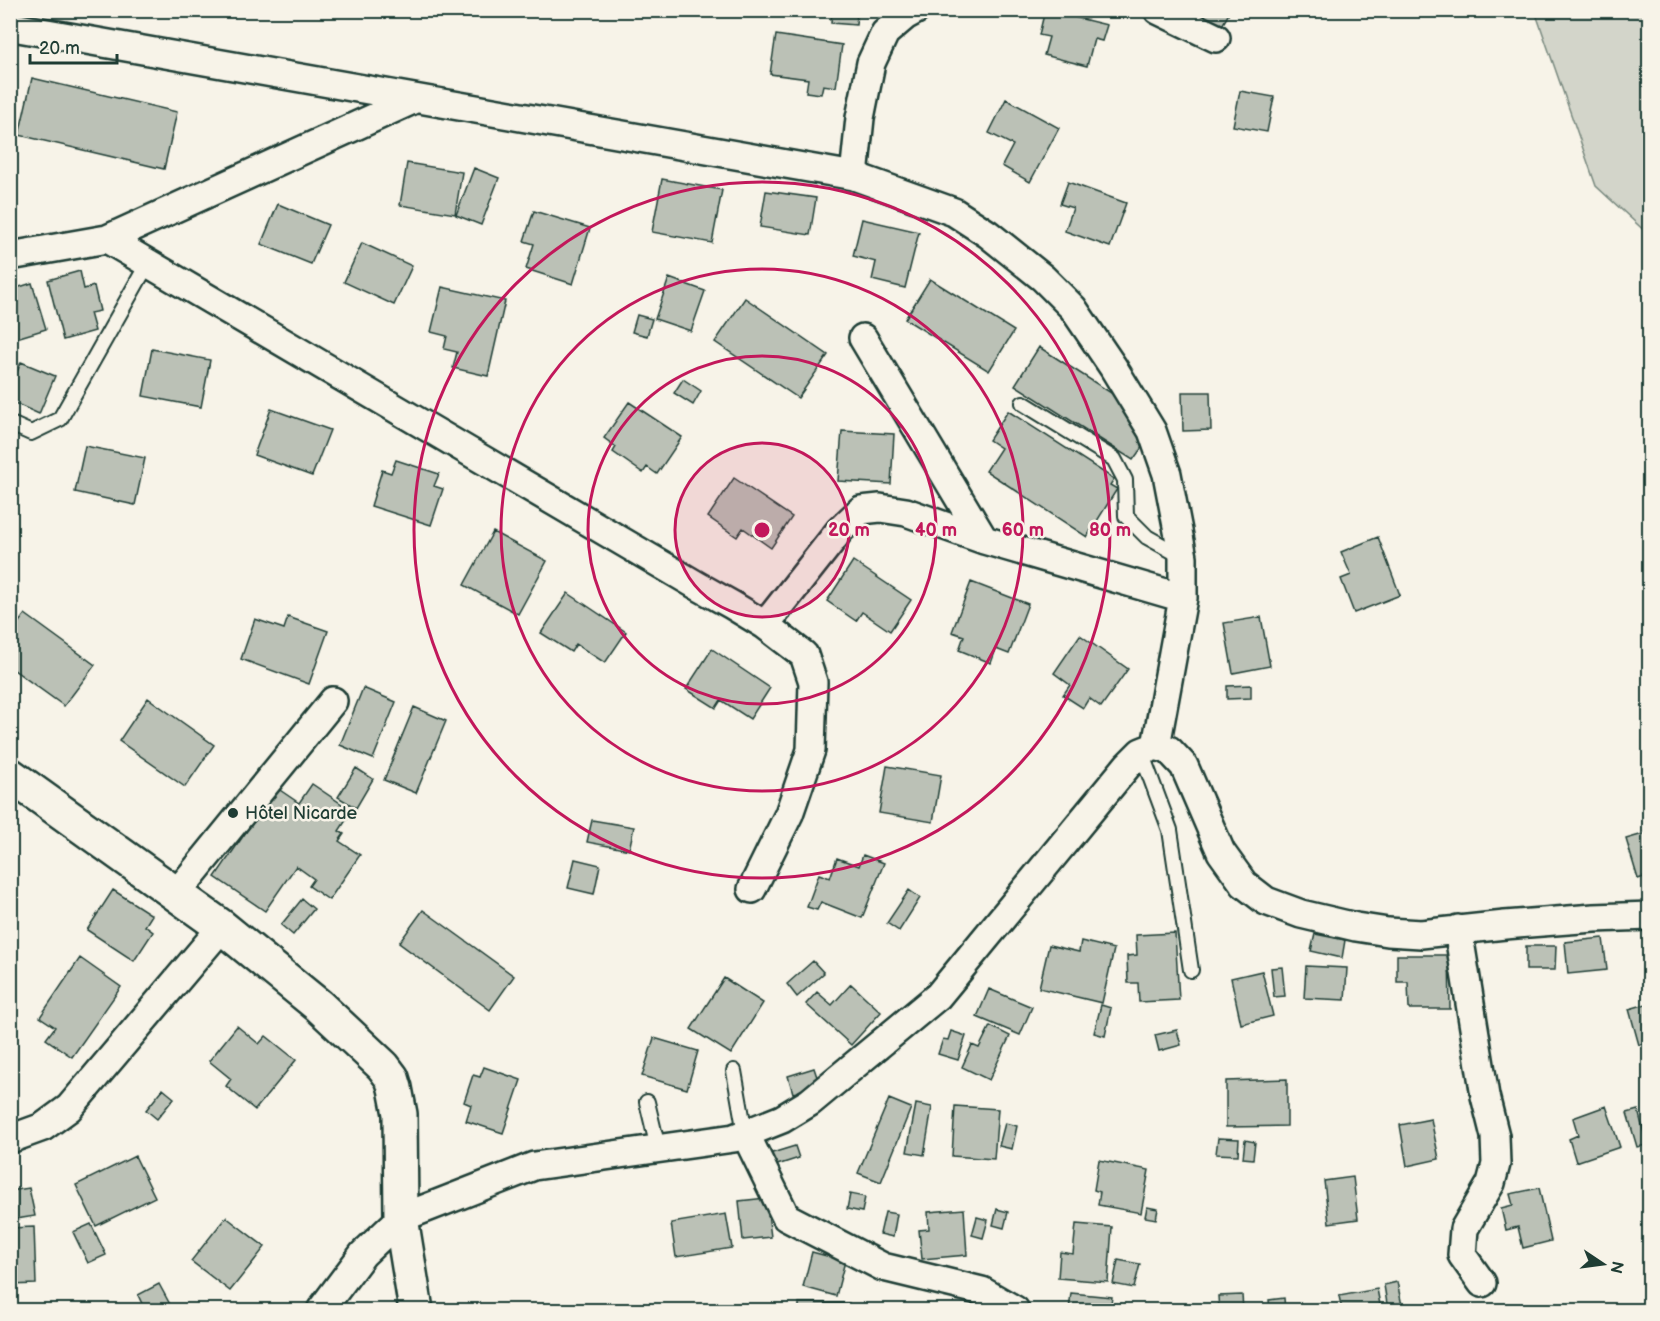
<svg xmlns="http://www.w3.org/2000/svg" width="1660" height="1321" viewBox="0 0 1660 1321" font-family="'Balsamiq Sans',sans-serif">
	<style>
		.green { fill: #d3d5ca; stroke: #79897f; stroke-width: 1.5 }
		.building { fill: #bbc1b6; stroke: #1f3d34; stroke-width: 1.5 }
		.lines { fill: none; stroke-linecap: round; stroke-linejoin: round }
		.service-casing { stroke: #1f3d34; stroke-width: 18 }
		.minor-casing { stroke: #1f3d34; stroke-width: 32 }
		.tertiary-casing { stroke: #1f3d34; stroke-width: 38 }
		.service { stroke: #f7f3e8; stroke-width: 14 }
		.minor { stroke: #f7f3e8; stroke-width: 27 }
		.tertiary { stroke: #f7f3e8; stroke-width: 33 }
		.ring { fill: none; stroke: #c2185b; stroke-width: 3 }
		.poi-dot { fill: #1f3d34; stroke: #f7f3e8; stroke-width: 2 }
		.labels { text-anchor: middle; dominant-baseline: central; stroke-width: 5; stroke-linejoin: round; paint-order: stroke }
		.poi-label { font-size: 18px; fill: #1f3d34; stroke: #f7f3e8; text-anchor: start }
		.centre { fill: #c2185b; stroke: #f7f3e8; stroke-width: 3 }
		.ring-label { font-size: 18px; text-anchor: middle; font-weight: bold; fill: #c2185b; stroke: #f7f3e8; stroke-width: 5; stroke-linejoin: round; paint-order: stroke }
	</style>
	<rect width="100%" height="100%" fill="#f7f3e8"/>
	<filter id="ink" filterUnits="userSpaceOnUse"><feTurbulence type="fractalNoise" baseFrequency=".0167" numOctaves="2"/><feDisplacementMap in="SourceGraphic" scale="12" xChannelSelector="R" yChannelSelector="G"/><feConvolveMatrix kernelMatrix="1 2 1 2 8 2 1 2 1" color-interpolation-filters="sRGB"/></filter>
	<g filter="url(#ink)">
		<path class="green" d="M1535,11H1649V235L1596,186Z"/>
		<path class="building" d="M832,10H857L856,25L831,23Z
			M1045,10L1107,25L1102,41L1094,39L1087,66L1044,55L1049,37L1039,35Z
			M1189,10H1231L1220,29Z
			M776,35L842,45L836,87L823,85L821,94L806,92L808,79L770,74Z
			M32,78L177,112L164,169L19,135Z
			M1240,91L1274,97L1267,132L1233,126Z
			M1006,99L1059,128L1030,182L1002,166L1013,145L989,133Z
			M407,163L462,172L455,214L400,205Z
			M474,168L499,178L481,225L456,215Z
			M662,179L722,190L712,243L652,232Z
			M1068,182L1126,203L1110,247L1065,231L1073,208L1060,204Z
			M766,191L816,198L810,235L760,227Z
			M278,204L328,225L311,264L261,244Z
			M534,211L590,228L573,284L526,269L534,244L524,241Z
			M862,219L919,232L905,288L872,280L876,262L853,256Z
			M362,243L412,266L394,305L344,282Z
			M80,271L84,289L94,286L100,311L90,313L95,331L63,340L48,280Z
			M669,278L705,291L691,331L655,319Z
			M930,279L1014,331L989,371L905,319Z
			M32,283L46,329L10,340V290Z
			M442,287L505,301L488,376L453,368L457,352L444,349L447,336L431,332Z
			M745,298L828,355L798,398L715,342Z
			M637,315L652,319L647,336L632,332Z
			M1039,347L1127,403L1137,423L1143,446L1133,460L1015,385Z
			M152,349L210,360L201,407L143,396Z
			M21,362L55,376L39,414L10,401V370L17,372Z
			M683,379L701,391L693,405L674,393Z
			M1182,392H1210L1211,430L1183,431Z
			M629,402L682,437L657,474L647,467L643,473L613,452L616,447L604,438Z
			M271,409L330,430L312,476L254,455Z
			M1008,411L1114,479L1110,485L1117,489L1087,537L986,471L1001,448L989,440Z
			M842,431L894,434L891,484L838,481Z
			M85,446L145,458L135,505L75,492Z
			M396,460L439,474L434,486L443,489L431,525L371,506L382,470L391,473Z
			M734,478L792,517L771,548L743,528L737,537L708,517Z
			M493,532L547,561L518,614L464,585Z
			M1378,537L1400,595L1354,613L1341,579L1351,575L1341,552Z
			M853,561L911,600L890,631L862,612L856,621L827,601Z
			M971,582L1028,604L1009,654L996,649L991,663L959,650L964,636L952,632Z
			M568,593L626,632L605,663L576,644L571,652L541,633Z
			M25,614L95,665L64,706L10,667V634Z
			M288,617L328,631L309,684L241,659L255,619L284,629Z
			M1261,617L1270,666L1233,673L1224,623Z
			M1080,635L1128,669L1101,707L1089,698L1083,708L1063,695L1070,685L1054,673Z
			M712,649L770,688L750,719L721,700L716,708L686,689Z
			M1251,685V698L1227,699V686Z
			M363,688L396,702L373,759L340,745Z
			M148,698L214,745L185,787L119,741Z
			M414,707L446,721L416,793L384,780Z
			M887,766L941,775L933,822L879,813Z
			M356,768L373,779L356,808L338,797Z
			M271,784L299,803L312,784L352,811L339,831L344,834L339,841L360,855L329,900L309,886L314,879L296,866L265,911L215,877L246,832L241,829Z
			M592,820L634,827L629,850L587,842Z
			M1650,832V875L1638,879L1626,839Z
			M863,855L884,863L862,918L821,902L817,910L807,907L819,874L830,878L837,858L859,866Z
			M575,859L600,865L594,894L568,888Z
			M113,890L152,915L145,926L153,932L134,961L87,930Z
			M909,890L920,898L899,931L887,923Z
			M302,899L314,909L293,935L281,925Z
			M423,910L514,976L490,1010L399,943Z
			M1175,933L1179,1000L1139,1002L1138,983H1128L1127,956L1137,955L1136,935Z
			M1315,934L1345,940L1342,958L1311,951Z
			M1603,938L1607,970L1568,974L1565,942Z
			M1081,941L1114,949L1102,1003L1039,988L1049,945L1079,952Z
			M1526,946H1556L1555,970H1526Z
			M1397,955H1449L1450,1009H1409L1408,982H1397Z
			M80,958L121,987L72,1057L46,1039L55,1027L40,1017Z
			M813,961L824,973L797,997L787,984Z
			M1306,966L1347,968L1345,1000L1304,998Z
			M1282,967L1285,996L1274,997L1271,968Z
			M1262,971L1273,1016L1241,1024L1231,978Z
			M724,978L763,1003L731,1054L691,1029Z
			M851,984L881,1012L851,1045L806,1004L817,992L832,1005Z
			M989,989L1032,1007L1020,1035L977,1017Z
			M1650,1003V1042L1639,1045L1629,1009Z
			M1101,1005L1111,1008L1105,1036L1094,1033Z
			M237,1026L259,1044L266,1036L296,1060L255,1110L226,1086L231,1079L209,1061Z
			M990,1026L1010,1036L989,1080L962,1067L972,1045L979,1048Z
			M1177,1030L1181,1045L1159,1051L1155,1035Z
			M951,1031L966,1036L958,1060L938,1054L943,1039L948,1040Z
			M654,1038L698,1051L687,1089L642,1076Z
			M484,1067L521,1080L503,1133L466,1121L471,1105L464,1102L473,1075L480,1077Z
			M814,1068L820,1086L793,1093L788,1076Z
			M1287,1079V1126L1226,1127V1081Z
			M163,1089L174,1098L157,1119L146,1110Z
			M889,1099L911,1108L881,1182L858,1173Z
			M916,1104L932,1107L924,1155L907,1152Z
			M955,1106L998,1109L994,1159L952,1156Z
			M1606,1106L1620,1147L1576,1162L1569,1139L1578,1135L1573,1118Z
			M1638,1110L1647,1145L1637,1147L1627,1113Z
			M1431,1119L1439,1159L1407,1166L1400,1125Z
			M1005,1123L1017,1126L1012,1149L999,1146Z
			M1218,1138L1239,1139L1238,1155L1216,1154Z
			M1245,1140L1255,1142L1253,1159L1243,1158Z
			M795,1146L799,1158L774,1166L769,1154Z
			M135,1156L155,1197L96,1226L76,1185Z
			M1099,1160L1149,1170L1141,1213L1098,1205L1100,1192L1094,1190Z
			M1353,1177L1358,1219L1329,1223L1324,1181Z
			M29,1188L35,1216L10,1220V1191Z
			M1539,1188L1551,1241L1523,1248L1518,1227L1506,1230L1501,1208L1513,1205L1510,1194Z
			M850,1194L865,1197L862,1212L847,1209Z
			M766,1198L771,1237L743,1240L739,1201Z
			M1147,1207L1158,1209L1156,1219L1145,1217Z
			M964,1209L967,1255L922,1259L919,1230L929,1229L928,1212Z
			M997,1209L1008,1212L1004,1228L993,1225Z
			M885,1212L897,1214L893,1237L880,1234Z
			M726,1214L732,1248L676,1257L671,1223Z
			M226,1217L265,1247L230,1291L191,1261Z
			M977,1217L988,1220L983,1238L972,1235Z
			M91,1224L106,1255L88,1263L73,1232Z
			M1076,1224L1112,1227L1108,1282L1058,1278L1060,1252L1073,1254Z
			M34,1227L36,1284L10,1285V1228Z
			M812,1252L845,1261L836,1296L803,1287Z
			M1118,1260L1140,1264L1134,1288L1113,1284Z
			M1397,1282L1403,1310H1388L1384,1285Z
			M159,1284L173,1310H139L144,1308L138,1295Z
			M1377,1289L1381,1310H1342L1339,1296Z
			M1071,1293L1112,1297L1110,1310H1069Z
			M1242,1295L1243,1310H1219L1218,1296Z
			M1284,1298L1285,1310H1270L1269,1300Z
			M799,1303H849L848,1310H799Z"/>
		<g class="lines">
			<g class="service-casing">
				<path id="service" d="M1023,403L1114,459L1125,480L1126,516L1147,537L1183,557
					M13,425L31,433L60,419L148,263
					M1141,752L1170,830L1191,970
					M734,1071L745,1133
					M647,1102L658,1148"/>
			</g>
			<g class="minor-casing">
				<path id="minor" d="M1158,10L1216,38
					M13,27L854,176L954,212L988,234L1043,278L1073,308L1113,367L1152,431L1167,474L1183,557V598L1156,746
					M854,176L860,118L871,63L885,33L905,16L916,10
					M107,239L698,586L732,605L765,625L804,655L813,682L811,750L789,814L752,889
					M10,256L107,239L415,99
					M863,338L984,540
					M765,625L840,530L861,510L880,508L906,512L984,540L1183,598
					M176,894L333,701
					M1458,929L1485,1096L1495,1136L1496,1164L1491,1183L1464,1229L1462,1255L1482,1283
					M745,1133L786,1217L883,1267L982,1291L1015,1310
					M10,1139L43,1127L69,1108L222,927
					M321,1310L363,1254L401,1218L534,1166L734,1138L782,1119L810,1102L938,996L1128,765L1141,752L1156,746L1169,750L1184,766L1221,852L1244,884L1266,901L1301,914L1356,927L1388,932L1421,934L1505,925L1594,918L1650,916"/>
			</g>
			<g class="tertiary-casing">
				<path id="tertiary" d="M10,775L222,927L319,1006L383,1066L392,1078L395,1088L400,1114L401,1218L416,1310"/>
			</g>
			<use href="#service" class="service"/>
			<use href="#minor" class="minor"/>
			<use href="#tertiary" class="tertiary"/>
		</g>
	</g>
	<circle cx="762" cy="530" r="87" fill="#c2185b" fill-opacity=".12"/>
	<g class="ring">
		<circle cx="762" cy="530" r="87"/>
		<circle cx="762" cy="530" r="174"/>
		<circle cx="762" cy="530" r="261"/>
		<circle cx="762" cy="530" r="348"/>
	</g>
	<circle class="poi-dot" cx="233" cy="813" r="6"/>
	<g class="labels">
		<g class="poi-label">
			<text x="245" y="813">Hôtel Nicarde</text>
		</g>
	</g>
	<circle cx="762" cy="530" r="9" class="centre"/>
	<g class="ring-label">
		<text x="849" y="536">20 m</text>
		<text x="936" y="536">40 m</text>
		<text x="1023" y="536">60 m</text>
		<text x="1110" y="536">80 m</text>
	</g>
	<rect width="1660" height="1321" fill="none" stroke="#f7f3e8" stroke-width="36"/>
	<rect x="18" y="18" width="1624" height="1285" fill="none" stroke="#1f3d34" stroke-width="2" filter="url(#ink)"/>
	<g transform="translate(1603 1264) rotate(103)" stroke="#f7f3e8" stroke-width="4.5" paint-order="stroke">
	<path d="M0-4.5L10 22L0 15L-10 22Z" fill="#1f3d34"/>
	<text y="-9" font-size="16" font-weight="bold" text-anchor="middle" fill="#1f3d34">N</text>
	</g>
	<path d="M30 54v9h87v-9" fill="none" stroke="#1f3d34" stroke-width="3"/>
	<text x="39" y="54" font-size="18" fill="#1f3d34" stroke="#f7f3e8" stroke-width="4.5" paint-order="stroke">20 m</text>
</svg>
